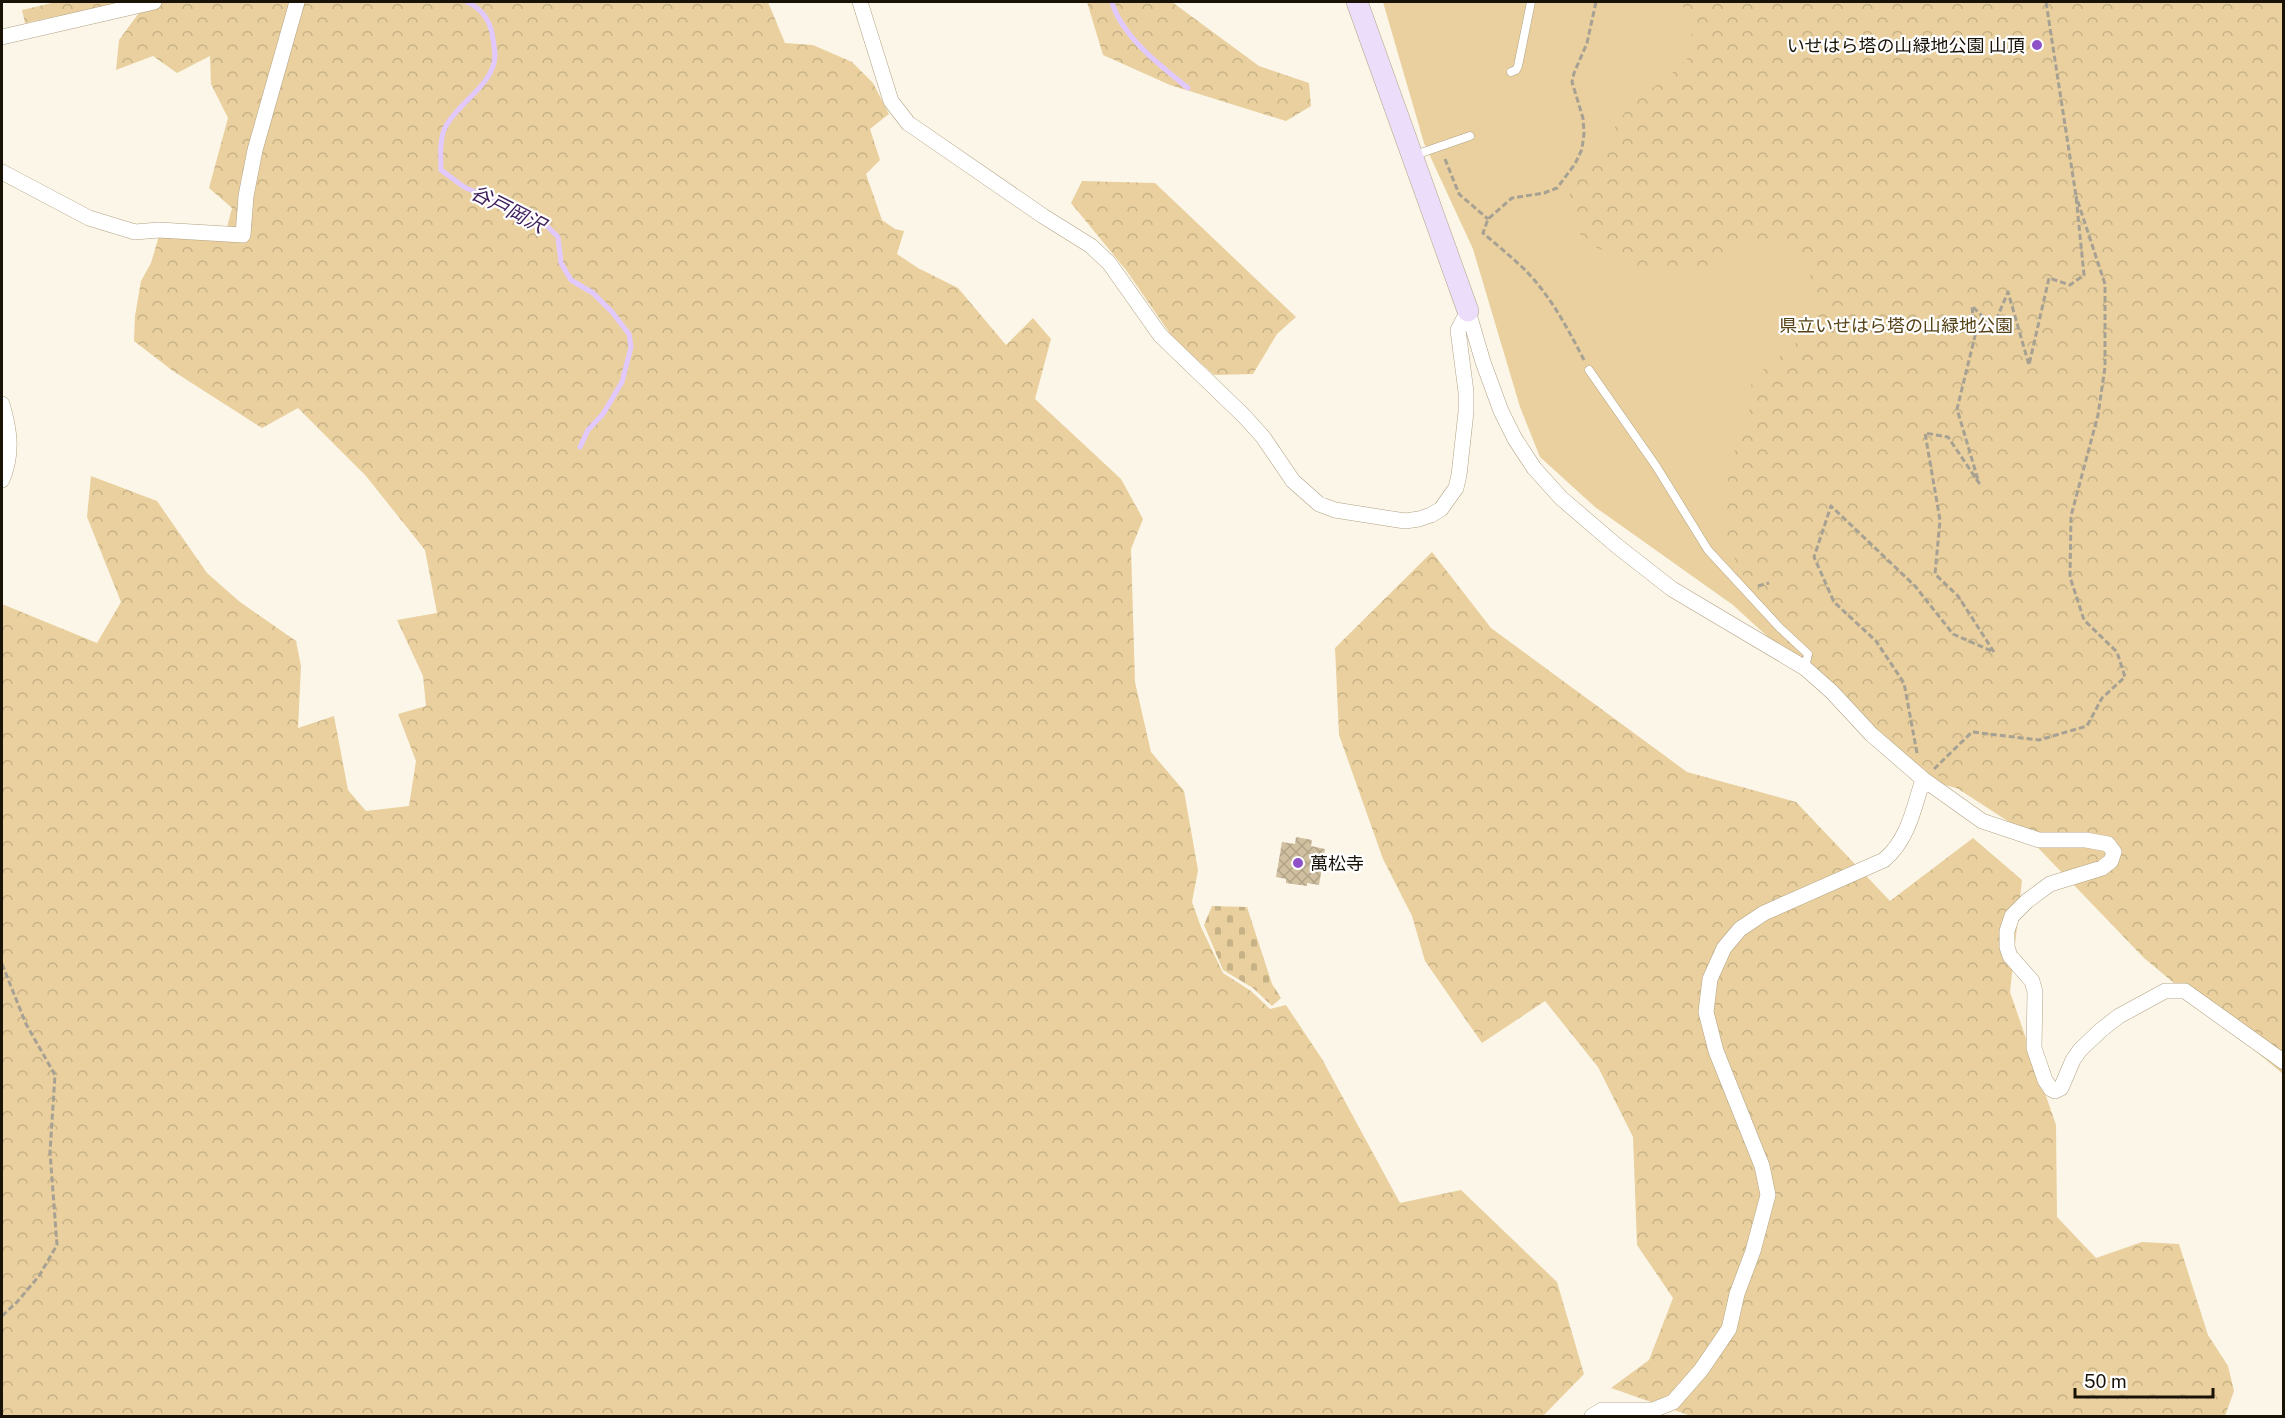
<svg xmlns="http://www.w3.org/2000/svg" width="2285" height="1418" viewBox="0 0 2285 1418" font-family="'Public Sans','Noto Sans JP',sans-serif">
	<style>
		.green { fill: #e9d09e }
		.forest { fill: url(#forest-crowns) }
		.cemetery { fill: url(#cemetery-stones) }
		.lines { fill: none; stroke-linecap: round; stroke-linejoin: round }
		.stream { stroke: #e1c9ff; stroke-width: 5 }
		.building { fill: url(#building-cross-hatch) }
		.lane-casing { stroke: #b2a283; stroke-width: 9 }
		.street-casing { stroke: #b2a283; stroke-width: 16 }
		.secondary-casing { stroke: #b2a283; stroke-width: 22 }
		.path { stroke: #a7a194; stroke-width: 3; stroke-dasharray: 6 3; stroke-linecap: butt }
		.lane { stroke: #fff; stroke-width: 8 }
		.street { stroke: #fff; stroke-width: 15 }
		.secondary { stroke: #ecddfa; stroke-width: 21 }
		.poi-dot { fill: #8f51c7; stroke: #fff; stroke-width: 2 }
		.labels { text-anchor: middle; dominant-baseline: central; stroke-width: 4.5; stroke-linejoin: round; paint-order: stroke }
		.poi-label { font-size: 18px; fill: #181207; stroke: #fff; text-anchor: end }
		.park-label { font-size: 18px; fill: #564217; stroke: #fff }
		.water-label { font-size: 20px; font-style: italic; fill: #3e1d5b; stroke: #fff }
	</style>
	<defs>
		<pattern id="forest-crowns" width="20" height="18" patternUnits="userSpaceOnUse" patternTransform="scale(1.5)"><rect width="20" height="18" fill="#e9d09e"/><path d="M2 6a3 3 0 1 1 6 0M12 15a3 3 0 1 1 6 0" fill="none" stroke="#c7b287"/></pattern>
		<pattern id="cemetery-stones" width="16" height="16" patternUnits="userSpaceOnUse" patternTransform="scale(1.5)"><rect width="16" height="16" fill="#e9d09e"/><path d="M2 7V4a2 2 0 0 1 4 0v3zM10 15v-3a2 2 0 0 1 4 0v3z" fill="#c7b287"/></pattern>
		<pattern id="building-cross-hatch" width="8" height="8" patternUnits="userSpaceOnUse" patternTransform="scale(1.5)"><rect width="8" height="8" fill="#d0c0a0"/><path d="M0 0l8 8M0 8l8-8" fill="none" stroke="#b2a488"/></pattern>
	</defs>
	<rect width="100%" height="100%" fill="#fcf6e8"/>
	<path class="green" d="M1383,2H2177L1978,794L1923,779L1733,605L1595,507L1540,457L1520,407L1473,249L1424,143Z"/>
	<path class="forest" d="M56,2H127L25,23L22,10Z
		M147,2H768L785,43L813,45L852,62L873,83L889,114L870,129L880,160L866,174L882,220L895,229L904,231L897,254L918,268L958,288L1006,345L1033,318L1051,339L1035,399L1121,479L1143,519L1131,549L1135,682L1151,752L1184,791L1198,870L1192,902L1201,927L1223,973L1251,991L1270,1009L1286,1005L1322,1059L1400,1203L1461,1190L1557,1282L1584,1374L1543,1416H2V604L97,643L121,602L87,517L91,476L157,501L207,573L240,602L296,641L301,666L298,728L334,716L348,790L366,811L409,806L416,761L398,714L426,706L423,676L397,620L437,613L425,550L366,476L298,408L262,428L173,371L134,341L135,316L141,281L151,263L159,236L225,235L232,208L209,188L228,118L211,84L210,56L177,73L153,56L116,70L119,40Z
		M1087,2H1172L1259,66L1309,83L1311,106L1286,121L1170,85L1103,55Z
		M1681,2H2283V1074L2144,958L2020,829L1858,724L1782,637L1737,565L1726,534L1728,467L1748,422L1752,379L1812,330L1816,296L1809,271L1792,250L1765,240L1737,249L1705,274L1646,269L1586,243L1569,217L1570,188L1590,164L1632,102L1667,78L1691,55L1692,25Z
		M1082,181L1155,183L1296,317L1277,334L1253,374L1214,375L1173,338L1126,270L1071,203Z
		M1432,552L1491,628L1687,772L1796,802L1890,901L1973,838L2022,880L2010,992L2056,1125L2057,1217L2096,1258L2142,1242L2179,1244L2208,1335L2228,1366L2234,1391L2225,1416H1691L1611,1388L1649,1360L1673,1298L1637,1245L1633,1137L1598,1067L1545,1001L1482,1043L1425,961L1412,916L1383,859L1339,735L1335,648Z"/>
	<path class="cemetery" d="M1212,906L1247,907L1272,984L1281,998L1272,1006L1253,988L1223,970L1204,925Z"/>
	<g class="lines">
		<path class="stream" d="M467,2C480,8 489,19 492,33C493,41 495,49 495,56C494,85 456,104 445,128C439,141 441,157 441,170L464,187L544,223L558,237L561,263L571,280L593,293L612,312L629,334L631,347L622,382L603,414L588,430L580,447
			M1112,2C1121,36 1162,67 1188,88"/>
	</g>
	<path class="building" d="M1296,837L1312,840L1311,846L1325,849L1319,885L1307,883V886L1286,883V879L1276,877L1282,842L1295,844Z"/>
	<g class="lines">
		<g class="lane-casing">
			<path id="lane" d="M1511,72L1516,70L1518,66L1531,2
				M1415,155L1470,136
				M1589,370L1656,466L1708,550L1780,628L1808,654L1805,668"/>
		</g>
		<g class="street-casing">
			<path id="street" d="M860,2L891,101L908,123L1043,216L1091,246L1109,263L1160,335L1244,416L1263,437L1293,481L1319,504L1335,510L1405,521L1419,519L1431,515L1441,509L1456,488L1459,475L1466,412V392L1458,330L1468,311
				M2,37L154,2
				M2,172L89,218L135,232L159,230L243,235L246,196L255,150L297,2
				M1468,311L1483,362L1501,411L1515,439L1534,468L1561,498L1617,546L1672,589L1805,668L1832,692L1872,735L1923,779L1982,821L2039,840H2086L2108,844L2114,852L2111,861L2102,868L2050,884L2027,901L2012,916L2007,931V947L2010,956L2032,981L2035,992L2034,1048L2045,1080L2051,1089L2055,1091L2061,1088L2073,1060L2080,1050L2101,1030L2119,1016L2165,991H2185L2284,1062
				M2,404C10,431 13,454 2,480
				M1592,1416L1602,1410H1653L1673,1402L1701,1370L1729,1329L1737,1294L1753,1251L1768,1195L1762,1166L1716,1051L1706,1012L1710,979L1724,948L1740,929L1764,913L1884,860C1908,840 1914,808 1923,779"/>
		</g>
		<g class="secondary-casing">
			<path id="secondary" d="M1357,2L1468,311"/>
		</g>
		<path class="path" d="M1445,159L1459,194L1488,219
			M1584,360C1567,327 1549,293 1522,267C1509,255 1496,244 1483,233L1488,219L1512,198L1544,193L1557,188L1575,164L1582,149L1584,133L1583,118L1572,82L1574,73L1587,43L1596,2H1593
			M1758,586L1769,583
			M1917,753L1904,683L1876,641L1834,602L1814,557L1831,506L1915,586L1953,634L1994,652L1958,596L1935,574L1940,520L1925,433L1948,437L1979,483L1957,409L1975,336L1972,306L1993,327L2008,292L2029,365L2049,278L2070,285L2084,275L2076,196L2046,2
			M1934,769L1972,732L2039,740L2087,726L2102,698L2125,677L2117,652L2084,620L2070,577L2071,516L2098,415L2105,367V284L2076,196
			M2,964L26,1024L55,1075L50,1152L57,1245L39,1276L17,1302L2,1316"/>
		<use href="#lane" class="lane"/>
		<use href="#street" class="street"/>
		<use href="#secondary" class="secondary"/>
	</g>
	<g class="poi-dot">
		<circle cx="2037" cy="45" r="6"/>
		<circle cx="1298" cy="863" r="6"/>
	</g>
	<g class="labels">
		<g class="poi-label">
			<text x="2025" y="45">いせはら塔の山緑地公園 山頂</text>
			<text x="1310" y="863" text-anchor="start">萬松寺</text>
		</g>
		<g class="park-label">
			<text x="1896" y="325">県立いせはら塔の山緑地公園</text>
		</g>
		<g class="water-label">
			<text transform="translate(508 209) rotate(27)">谷戸岡沢</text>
		</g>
	</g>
	<rect width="2285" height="1418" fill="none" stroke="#181207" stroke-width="6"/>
	<path d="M2075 1388v9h138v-9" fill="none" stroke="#181207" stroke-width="3"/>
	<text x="2084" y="1388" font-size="18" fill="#181207" stroke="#ffffff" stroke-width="4.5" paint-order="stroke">50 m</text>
</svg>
